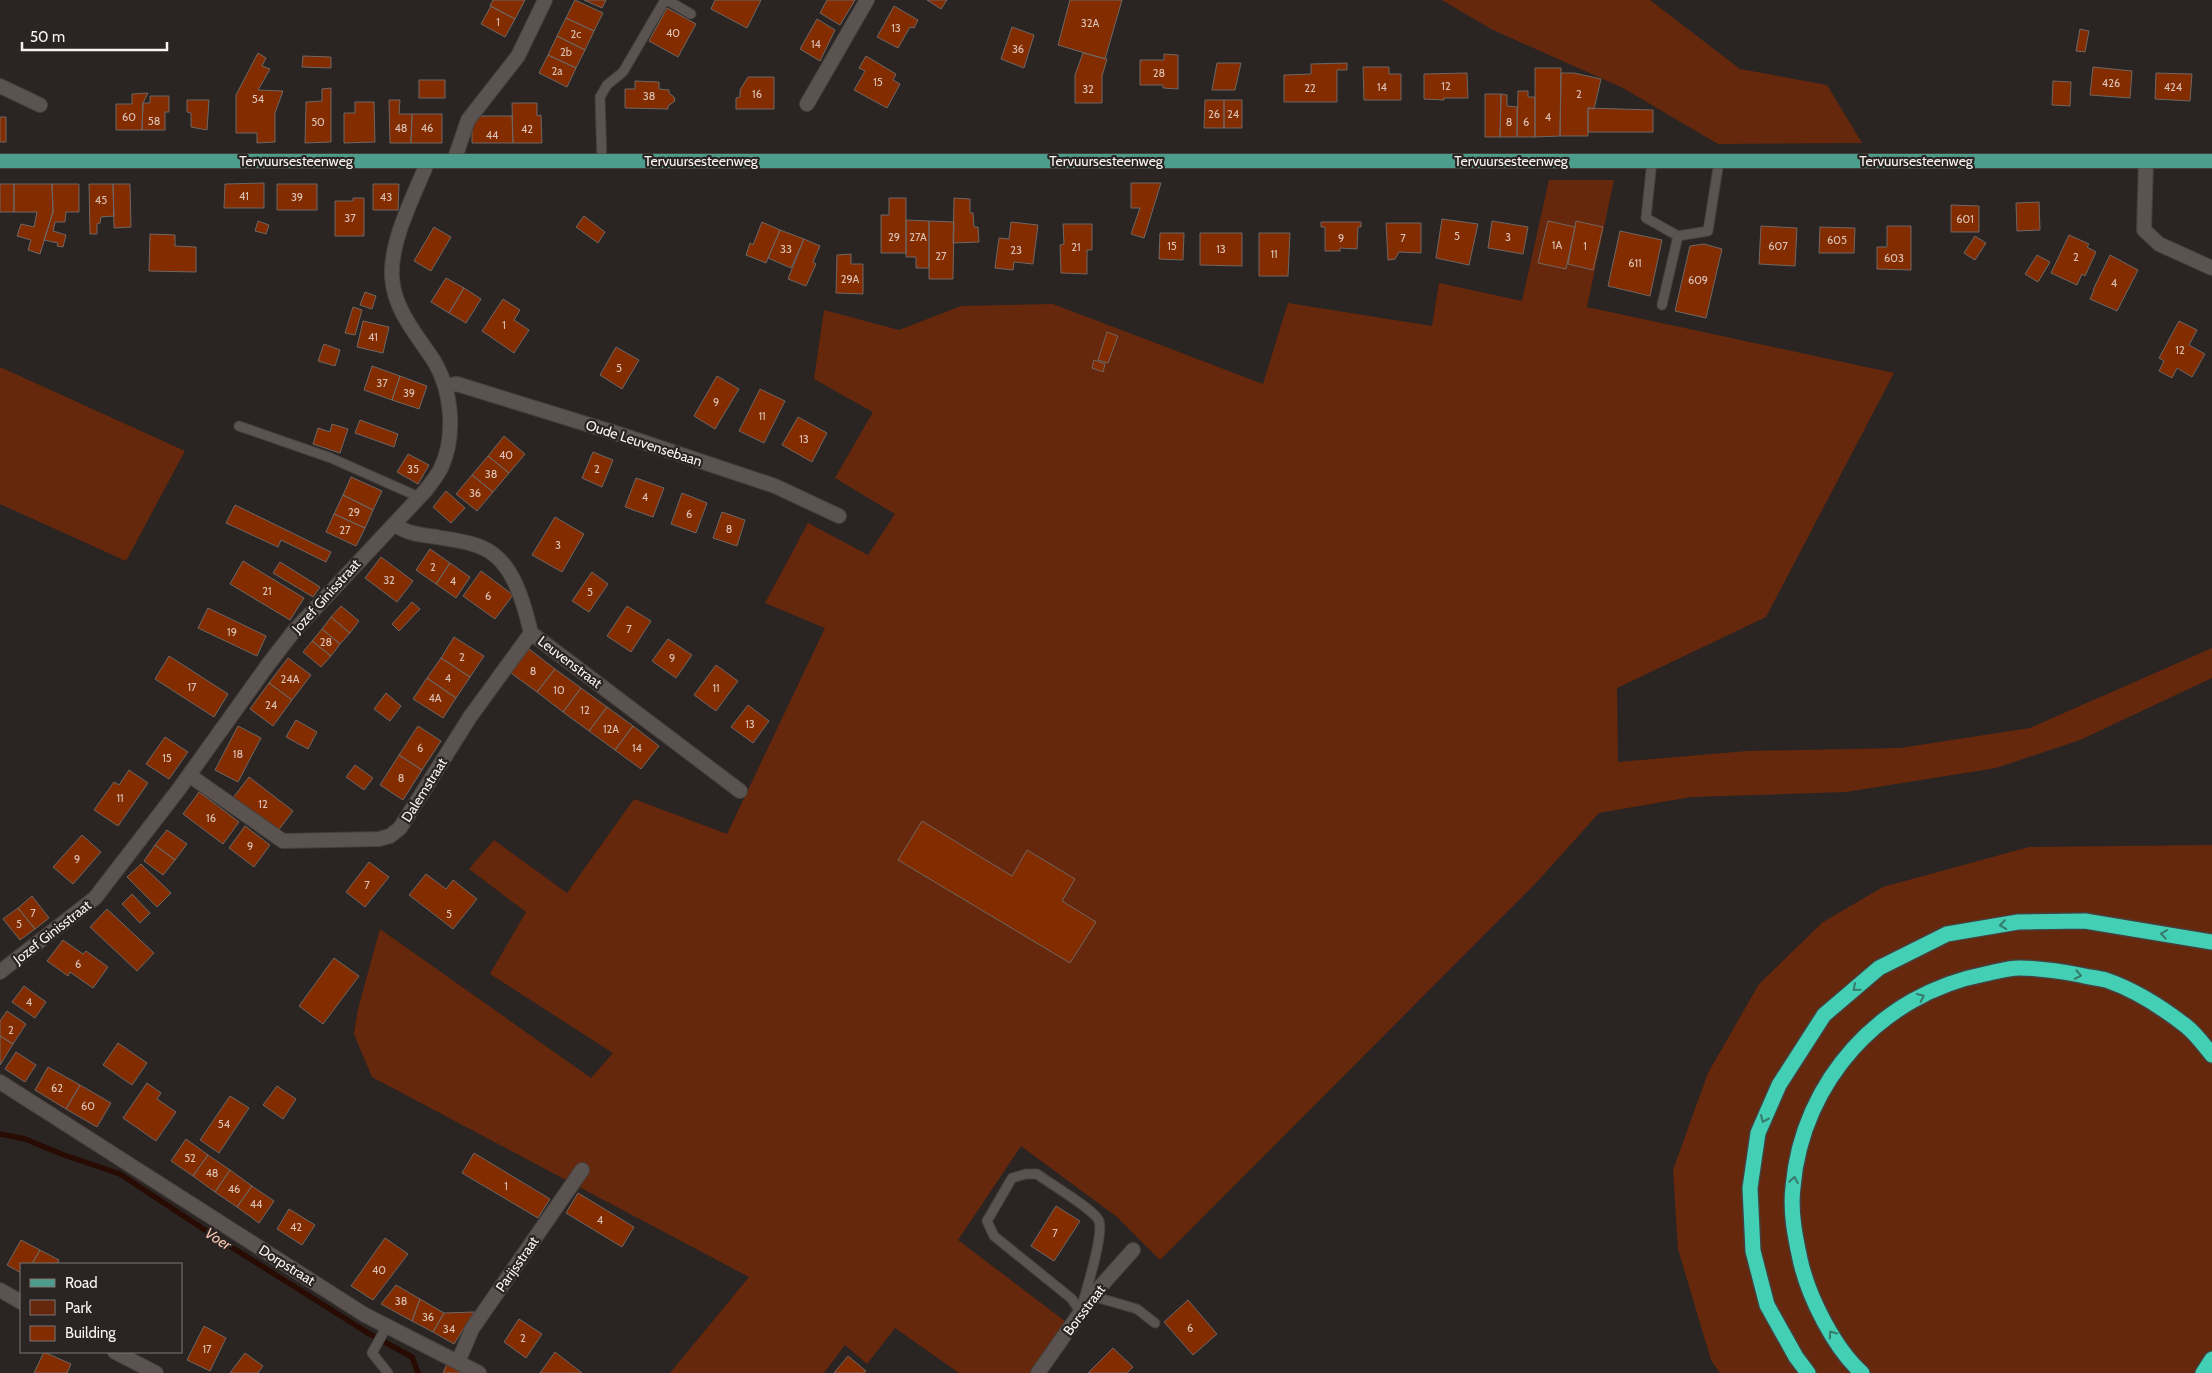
<svg xmlns="http://www.w3.org/2000/svg" width="2212" height="1373" viewBox="0 0 2212 1373" font-family="Cabin,sans-serif">
	<style>
		.green { fill: #66280d }
		.lines { fill: none; stroke-linecap: round; stroke-linejoin: round }
		.stream { stroke: #280c03; stroke-width: 5.5 }
		.building { fill: #832c00; stroke: #6e6764 }
		.service-casing { stroke: #45403e; stroke-width: 11 }
		.minor-casing { stroke: #45403e; stroke-width: 16 }
		.primary-casing { stroke: #45403e; stroke-width: 16 }
		.motorway-casing { stroke: #45403e; stroke-width: 18 }
		.service { stroke: #5a5350; stroke-width: 9 }
		.minor { stroke: #5a5350; stroke-width: 14 }
		.primary { stroke: #4c9d8c; stroke-width: 14 }
		.motorway { stroke: #43cfb4; stroke-width: 15 }
		.oneway { stroke: #367a6b }
		.labels { text-anchor: middle; dominant-baseline: central; stroke-width: 4.5; stroke-linejoin: round; paint-order: stroke }
		.number-label { font-size: 11px; fill: #dbc2b6 }
		.street-label { font-size: 14px; fill: #f8f4f2; stroke: #2a2422 }
		.water-label { font-size: 15px; font-style: italic; fill: #f6c3b0; stroke: #2a2422 }
	</style>
	<rect width="100%" height="100%" fill="#2a2422"/>
	<path class="green" d="M1442,0H1650L1740,69L1827,85L1862,143L1718,144L1623,88L1491,29Z
		M1549,180H1614L1587,307L1894,373L1766,617L1617,688L1618,762L1747,751L1900,748L2030,728L2212,648V678L2080,740L1996,768L1846,792L1691,797L1599,813L1535,884L1160,1260L1117,1217L1021,1146L958,1240L1066,1322L1034,1373H959L895,1328L867,1364L845,1345L824,1373H670L749,1277L372,1077L354,1034L358,1009L380,929L591,1078L613,1053L490,974L526,912L469,869L494,840L567,893L634,799L727,834L825,628L765,603L808,523L868,555L895,514L835,478L873,412L814,379L824,310L899,330L961,306L1053,304L1263,384L1288,303L1432,326L1439,283L1522,301Z
		M0,367L185,451L126,561L0,504Z
		M2212,845V1373H1720L1711,1360L1678,1249L1673,1170L1708,1073L1759,984L1823,922L1883,887L2029,847Z"/>
	<g class="lines">
		<path class="stream" d="M0,1134L25,1139L64,1155L120,1174L217,1238L368,1333L412,1357L418,1373"/>
	</g>
	<path class="building" d="M493,0H525L515,19L490,6Z
		M575,0L603,13L594,31L566,18Z
		M584,0H606L602,8Z
		M715,0H761L747,28L711,9Z
		M827,0H855L840,25L820,13Z
		M927,0H947L941,9Z
		M1070,0H1122L1105,59L1058,45Z
		M491,6L515,19L505,37L481,24Z
		M894,6L918,20L914,28L910,27L898,48L877,37Z
		M667,8L696,24L678,57L649,41Z
		M566,18L594,31L585,50L557,36Z
		M817,19L835,30L820,61L800,49Z
		M1012,27L1034,35L1024,68L1001,59Z
		M2080,29L2089,31L2085,52L2076,51Z
		M557,36L585,50L576,68L548,55Z
		M258,53L266,58L262,66L270,69L258,90L283,91L275,113V142L257,143V133H236V95Z
		M1083,53L1107,59L1102,76V103H1075V75Z
		M1164,54L1178,55V89L1163,88V85H1140V60H1164Z
		M548,55L576,68L567,87L539,73Z
		M303,56L331,57V68L302,67Z
		M866,56L896,74L893,80L900,84L887,108L854,90L865,71L859,68Z
		M1217,63H1241L1235,90H1212Z
		M1347,63V70H1337V102H1284V75L1311,74V64Z
		M1363,67H1389V74H1401V100H1364Z
		M2093,67L2132,71L2130,98L2090,95Z
		M1535,68H1561L1560,136L1535,137Z
		M1467,73L1468,98H1444V100L1424,99V74Z
		M1561,73H1574L1601,79L1594,109L1588,108V136H1560Z
		M2156,73L2192,74L2190,101L2155,99Z
		M748,77H774V109H736V98L740,97V90Z
		M419,80H445V98H419Z
		M635,81L659,82V89L669,90V93L674,97L675,101L668,106V109L625,108V89H635Z
		M2053,81L2071,82L2070,106L2052,105Z
		M331,88V142L305,143L306,102L322,101V89Z
		M1518,91H1528V97H1535V137H1517Z
		M148,93L143,103L142,130H116V104H132V94Z
		M1485,94H1501L1500,137H1485Z
		M1501,94L1507,95V106L1517,107V137H1500Z
		M150,96H169V112H165V130H142L143,103H150Z
		M187,100H209L207,130L191,127V113L187,112Z
		M389,100H400L399,114H412L411,143H390Z
		M1205,100H1224V128H1204Z
		M1224,100H1242V128H1224Z
		M355,102H374L375,142L344,143V113H355Z
		M512,103H537V116L541,115L542,143H513Z
		M1588,108L1653,110V132H1588Z
		M412,114H442V143H411Z
		M480,116H512L513,143H472V127Z
		M0,117H6V142H0Z
		M264,183V208H224L225,184Z
		M1131,183H1161L1144,238L1131,234L1140,208H1131Z
		M0,184H14V212H0Z
		M14,184H52L53,212L40,254L28,250L31,240L17,236L21,224L34,227L37,212H14Z
		M52,184H79V212H66L65,222H55L53,231L66,235L63,247L57,246L58,243L44,240L53,212Z
		M89,184H113L114,216L101,217L100,223L97,224V234H90Z
		M113,184H130L131,227L114,228Z
		M277,184H317V210H277Z
		M373,184H399L398,210H373Z
		M353,198H364V236H335V201H353Z
		M889,198H906V253H881V215H889Z
		M954,198L970,199V213H973L974,227H978L979,242L953,243Z
		M2039,202L2040,230L2017,231L2016,203Z
		M1951,205L1979,206V232H1951Z
		M584,216L605,232L598,243L576,227Z
		M1442,219L1478,224L1469,265L1436,258Z
		M906,220L929,221V268H916V257H906Z
		M258,221L269,225L266,234L255,231Z
		M929,221L954,222L953,279H929Z
		M1492,221L1528,227L1523,254L1488,248Z
		M1548,221L1575,227L1566,269L1538,263Z
		M1576,221L1603,227L1593,270L1568,264Z
		M762,222L780,230L766,263L746,255L750,243L753,245Z
		M1011,222L1038,225L1033,264L1014,262L1013,270L995,268L999,238L1009,239Z
		M1321,222H1361V227H1358L1357,249L1340,248V251H1325V227H1321Z
		M1386,223H1421V253L1399,252L1395,259L1388,260Z
		M1063,224H1092V250H1087V274L1061,273L1060,245L1064,244Z
		M1761,226L1797,228L1795,266L1759,264Z
		M1887,226H1911V270L1877,269V247H1887Z
		M434,227L451,237L431,271L414,261Z
		M1820,227L1855,228L1854,253H1819Z
		M780,230L804,239L791,268L768,258Z
		M1620,231L1662,240L1650,296L1608,286Z
		M1160,233H1184L1183,260L1159,259Z
		M1200,233H1242V266L1200,265Z
		M1259,233H1290L1288,276H1259Z
		M150,234L175,235V246L196,247V272L149,271Z
		M2069,235L2089,244L2087,247L2096,252L2085,276L2082,274L2077,285L2051,273Z
		M1975,236L1986,243L1975,260L1964,253Z
		M804,239L820,246L813,262L816,264L806,286L788,279Z
		M1704,244L1722,249L1706,318L1675,311L1690,246Z
		M851,254V264H863V294L836,293L837,255Z
		M2037,255L2050,262L2038,282L2025,274Z
		M2110,255L2138,270L2117,311L2090,299L2094,290H2093Z
		M446,278L464,288L449,313L431,302Z
		M464,288L481,299L466,323L449,313Z
		M365,292L376,296L372,309L360,305Z
		M503,299L520,310L514,320L529,330L514,353L482,331Z
		M353,307L362,310L355,335L345,333Z
		M363,321L389,327L383,353L357,347Z
		M2179,321L2197,330L2189,345L2205,354L2192,377L2177,368L2172,378L2159,371L2164,361L2159,358Z
		M1107,332L1118,336L1108,363L1098,360Z
		M324,344L340,350L335,366L318,361Z
		M616,347L639,360L622,389L600,375Z
		M1094,360L1105,364L1103,372L1092,368Z
		M372,366L400,376L392,400L364,390Z
		M400,376L427,386L419,409L392,400Z
		M717,376L739,389L715,429L694,416Z
		M760,389L785,401L764,443L739,431Z
		M798,417L827,433L812,462L782,445Z
		M360,420L398,434L394,447L355,433Z
		M332,424L348,429L340,453L313,444L318,428L330,432Z
		M504,436L525,454L509,473L488,456Z
		M593,452L613,460L602,487L582,478Z
		M408,454L429,465L418,484L397,472Z
		M488,456L509,473L493,492L472,475Z
		M472,475L493,492L477,511L456,494Z
		M351,477L382,491L373,510L343,495Z
		M636,478L664,488L653,517L625,507Z
		M446,491L465,508L451,523L433,507Z
		M682,493L707,503L696,533L671,524Z
		M343,495L373,510L365,528L334,514Z
		M235,505L331,552L326,562L281,540L278,547L226,523Z
		M722,512L745,520L737,546L713,538Z
		M334,514L365,528L356,546L326,532Z
		M555,517L584,534L562,572L532,555Z
		M430,549L450,563L436,584L416,570Z
		M381,557L413,581L397,602L365,578Z
		M243,561L304,598L290,620L230,584Z
		M280,562L320,587L313,597L273,573Z
		M450,563L470,577L456,598L436,584Z
		M481,571L513,595L495,619L463,596Z
		M592,572L608,584L589,612L572,601Z
		M412,602L420,609L399,631L392,624Z
		M341,606L359,621L350,633L331,617Z
		M627,606L651,621L631,652L607,636Z
		M208,608L266,636L257,656L198,628Z
		M331,617L350,633L340,644L322,629Z
		M322,629L340,644L331,656L312,641Z
		M454,637L484,656L470,677L441,658Z
		M668,639L692,655L676,678L652,661Z
		M312,641L331,656L321,667L303,652Z
		M529,649L555,669L537,692L511,673Z
		M169,656L228,694L214,717L155,679Z
		M288,658L311,675L292,700L269,683Z
		M441,658L470,677L456,698L427,678Z
		M716,665L738,681L716,711L694,695Z
		M555,669L581,688L563,712L537,692Z
		M427,678L456,698L443,718L413,699Z
		M269,683L292,700L273,726L250,709Z
		M581,688L607,707L589,731L563,712Z
		M386,693L401,706L390,721L374,709Z
		M748,705L769,721L753,743L731,727Z
		M607,707L633,726L615,750L589,731Z
		M296,720L317,732L308,749L286,737Z
		M238,726L261,738L238,782L215,770Z
		M418,726L441,741L422,770L399,755Z
		M633,726L659,746L641,769L615,750Z
		M165,737L188,752L169,779L146,764Z
		M399,755L422,770L403,800L380,785Z
		M355,765L373,778L364,790L346,777Z
		M129,770L148,783L118,826L94,810L114,782L119,785Z
		M249,777L293,811L277,832L233,798Z
		M199,792L239,822L223,844L183,814Z
		M922,821L1012,876L1027,850L1075,879L1062,901L1096,922L1070,963L898,860Z
		M245,826L270,845L254,867L229,848Z
		M167,830L187,844L175,860L155,845Z
		M82,835L101,852L73,884L53,867Z
		M155,845L175,860L163,875L144,861Z
		M369,862L389,877L365,907L346,892Z
		M141,864L171,893L157,907L127,877Z
		M426,874L446,889L453,880L477,899L453,929L409,895Z
		M132,894L150,913L140,923L122,904Z
		M32,896L49,918L35,929L18,908Z
		M18,908L35,929L20,940L3,919Z
		M107,909L154,953L137,971L90,927Z
		M63,940L83,954L86,951L108,967L93,988L70,972L68,976L47,961Z
		M334,958L359,976L323,1024L299,1006Z
		M24,986L46,1002L35,1018L12,1002Z
		M7,1011L26,1024L13,1044L0,1036V1021Z
		M0,1036L13,1044L0,1065Z
		M118,1043L147,1063L132,1085L103,1065Z
		M16,1052L36,1065L25,1082L5,1069Z
		M48,1067L80,1085L66,1109L35,1090Z
		M147,1083L161,1093L157,1099L176,1112L156,1141L123,1118Z
		M80,1085L111,1103L97,1127L66,1109Z
		M277,1086L296,1099L283,1119L263,1105Z
		M230,1096L249,1108L219,1153L200,1140Z
		M186,1139L208,1155L193,1176L171,1161Z
		M474,1153L550,1199L538,1218L462,1173Z
		M208,1155L230,1170L215,1192L193,1176Z
		M230,1170L252,1186L237,1207L215,1192Z
		M252,1186L274,1201L259,1223L237,1207Z
		M578,1193L634,1227L622,1247L566,1213Z
		M1056,1206L1080,1221L1054,1261L1031,1246Z
		M289,1209L315,1225L302,1245L277,1229Z
		M385,1238L408,1254L373,1300L351,1286Z
		M21,1240L40,1250L32,1264H21V1273L7,1265Z
		M40,1250L59,1260L57,1264H32Z
		M396,1285L420,1299L412,1321L381,1304Z
		M420,1299L444,1313L433,1332L412,1321Z
		M1188,1300L1217,1334L1193,1355L1164,1322Z
		M474,1312L454,1344L433,1332L444,1313Z
		M519,1319L542,1334L526,1358L504,1342Z
		M204,1326L226,1338L210,1371L187,1360Z
		M1113,1348L1133,1367L1127,1373H1088Z
		M44,1352L71,1364L67,1373H34Z
		M555,1352L582,1373H540Z
		M245,1353L263,1366L258,1373H230Z
		M848,1356L866,1371L864,1373H834Z
		M447,1364L462,1373H443Z"/>
	<g class="lines">
		<g class="service-casing">
			<path id="service" d="M667,0L691,14
				M602,161L600,97L607,85L623,72L665,0
				M1652,161L1646,218L1678,236
				M1662,305L1678,236L1708,231L1719,161
				M239,426L331,458L419,497
				M1026,1174H1037C1049,1183 1095,1210 1099,1221C1104,1235 1085,1295 1080,1312L1072,1299L994,1236L987,1221L1012,1178Z
				M1092,1296L1137,1309L1155,1323
				M387,1326L372,1353L388,1373"/>
		</g>
		<g class="minor-casing">
			<path id="minor" d="M0,86L40,105
				M807,104L867,0
				M454,161L468,120L518,56L545,0
				M2146,161L2144,230L2159,244L2212,268
				M445,386L457,384L622,435L775,486L839,516
				M394,524C407,534 421,535 437,537C452,540 469,541 483,548C513,561 524,603 531,633L740,791
				M189,775L283,841L379,839L390,836L400,828L470,717L531,633
				M0,972L95,898L179,789L267,666L294,631L426,490C431,483 437,476 441,468C456,436 452,391 434,361C417,335 394,310 392,277C390,240 414,196 428,161
				M0,1082L365,1315L479,1373
				M0,1290L21,1302
				M115,1352L156,1373
				M458,1362L472,1329L582,1170
				M1038,1373L1092,1296L1133,1250"/>
		</g>
		<g class="primary-casing">
			<path id="primary" d="M0,161H2212"/>
		</g>
		<g class="motorway-casing">
			<path id="motorway" d="M1808,1373L1796,1357L1767,1305L1753,1251L1750,1188L1758,1133L1779,1085L1824,1015L1879,968L1947,934L2018,922L2085,921L2212,942
				M1862,1373C1834,1348 1808,1296 1800,1259C1795,1236 1790,1211 1793,1187C1802,1081 1881,994 1985,974C1995,972 2008,968 2019,968C2039,968 2060,971 2080,975C2088,977 2098,978 2106,980C2135,990 2163,1008 2186,1026C2196,1034 2204,1045 2212,1055
				M2203,1373L2212,1359"/>
		</g>
		<use href="#service" class="service"/>
		<use href="#minor" class="minor"/>
		<use href="#primary" class="primary"/>
		<use href="#motorway" class="motorway"/>
	</g>
	<defs><path id="oneway-chevron" d="M-2-3.5L2.5 0L-2 3.5" fill="none" stroke-width="1.6" stroke-linecap="round" stroke-linejoin="round" transform="scale(1.25)"/></defs>
	<g class="oneway">
		<use href="#oneway-chevron" transform="translate(2003 925) rotate(171)"/>
		<use href="#oneway-chevron" transform="translate(2164 934) rotate(-171)"/>
		<use href="#oneway-chevron" transform="translate(2078 975) rotate(11)"/>
		<use href="#oneway-chevron" transform="translate(1856 988) rotate(139)"/>
		<use href="#oneway-chevron" transform="translate(1921 997) rotate(-25)"/>
		<use href="#oneway-chevron" transform="translate(1764 1119) rotate(114)"/>
		<use href="#oneway-chevron" transform="translate(1794 1180) rotate(-80)"/>
		<use href="#oneway-chevron" transform="translate(1832 1334) rotate(-125)"/>
	</g>
	<g class="labels">
		<g class="number-label">
			<text x="498" y="22">1</text>
			<text x="1090" y="23">32A</text>
			<text x="896" y="28">13</text>
			<text x="673" y="33">40</text>
			<text x="576" y="34">2c</text>
			<text x="816" y="44">14</text>
			<text x="1018" y="49">36</text>
			<text x="566" y="52">2b</text>
			<text x="557" y="71">2a</text>
			<text x="1159" y="73">28</text>
			<text x="878" y="82">15</text>
			<text x="2111" y="83">426</text>
			<text x="1446" y="86">12</text>
			<text x="1382" y="87">14</text>
			<text x="2173" y="87">424</text>
			<text x="1310" y="88">22</text>
			<text x="1088" y="89">32</text>
			<text x="757" y="94">16</text>
			<text x="1579" y="94">2</text>
			<text x="649" y="96">38</text>
			<text x="258" y="99">54</text>
			<text x="1214" y="114">26</text>
			<text x="1233" y="114">24</text>
			<text x="129" y="117">60</text>
			<text x="1548" y="117">4</text>
			<text x="154" y="121">58</text>
			<text x="318" y="122">50</text>
			<text x="1509" y="122">8</text>
			<text x="1526" y="122">6</text>
			<text x="401" y="128">48</text>
			<text x="427" y="128">46</text>
			<text x="527" y="129">42</text>
			<text x="492" y="135">44</text>
			<text x="244" y="196">41</text>
			<text x="297" y="197">39</text>
			<text x="386" y="197">43</text>
			<text x="101" y="200">45</text>
			<text x="350" y="218">37</text>
			<text x="1965" y="219">601</text>
			<text x="1457" y="236">5</text>
			<text x="894" y="237">29</text>
			<text x="918" y="237">27A</text>
			<text x="1508" y="237">3</text>
			<text x="1341" y="238">9</text>
			<text x="1403" y="238">7</text>
			<text x="1837" y="240">605</text>
			<text x="1557" y="245">1A</text>
			<text x="1172" y="246">15</text>
			<text x="1585" y="246">1</text>
			<text x="1778" y="246">607</text>
			<text x="1076" y="247">21</text>
			<text x="786" y="249">33</text>
			<text x="1221" y="249">13</text>
			<text x="1016" y="250">23</text>
			<text x="1274" y="254">11</text>
			<text x="941" y="256">27</text>
			<text x="2076" y="257">2</text>
			<text x="1894" y="258">603</text>
			<text x="1635" y="263">611</text>
			<text x="850" y="279">29A</text>
			<text x="1698" y="280">609</text>
			<text x="2114" y="283">4</text>
			<text x="504" y="325">1</text>
			<text x="373" y="337">41</text>
			<text x="2180" y="350">12</text>
			<text x="619" y="368">5</text>
			<text x="382" y="383">37</text>
			<text x="409" y="393">39</text>
			<text x="716" y="402">9</text>
			<text x="762" y="416">11</text>
			<text x="804" y="439">13</text>
			<text x="506" y="455">40</text>
			<text x="413" y="469">35</text>
			<text x="597" y="469">2</text>
			<text x="491" y="474">38</text>
			<text x="475" y="493">36</text>
			<text x="645" y="497">4</text>
			<text x="354" y="512">29</text>
			<text x="689" y="514">6</text>
			<text x="729" y="529">8</text>
			<text x="345" y="530">27</text>
			<text x="558" y="545">3</text>
			<text x="433" y="567">2</text>
			<text x="389" y="580">32</text>
			<text x="453" y="581">4</text>
			<text x="267" y="591">21</text>
			<text x="590" y="592">5</text>
			<text x="488" y="596">6</text>
			<text x="629" y="629">7</text>
			<text x="232" y="632">19</text>
			<text x="326" y="642">28</text>
			<text x="462" y="657">2</text>
			<text x="672" y="658">9</text>
			<text x="533" y="671">8</text>
			<text x="448" y="678">4</text>
			<text x="290" y="679">24A</text>
			<text x="192" y="687">17</text>
			<text x="716" y="688">11</text>
			<text x="559" y="690">10</text>
			<text x="435" y="698">4A</text>
			<text x="271" y="705">24</text>
			<text x="585" y="710">12</text>
			<text x="750" y="724">13</text>
			<text x="611" y="729">12A</text>
			<text x="420" y="748">6</text>
			<text x="637" y="748">14</text>
			<text x="238" y="754">18</text>
			<text x="167" y="758">15</text>
			<text x="401" y="778">8</text>
			<text x="120" y="798">11</text>
			<text x="263" y="804">12</text>
			<text x="211" y="818">16</text>
			<text x="250" y="846">9</text>
			<text x="77" y="859">9</text>
			<text x="367" y="885">7</text>
			<text x="33" y="913">7</text>
			<text x="449" y="914">5</text>
			<text x="19" y="924">5</text>
			<text x="78" y="964">6</text>
			<text x="29" y="1002">4</text>
			<text x="11" y="1030">2</text>
			<text x="57" y="1088">62</text>
			<text x="88" y="1106">60</text>
			<text x="224" y="1124">54</text>
			<text x="190" y="1158">52</text>
			<text x="212" y="1173">48</text>
			<text x="506" y="1186">1</text>
			<text x="234" y="1189">46</text>
			<text x="256" y="1204">44</text>
			<text x="600" y="1220">4</text>
			<text x="296" y="1227">42</text>
			<text x="1055" y="1233">7</text>
			<text x="379" y="1270">40</text>
			<text x="401" y="1301">38</text>
			<text x="428" y="1317">36</text>
			<text x="1190" y="1328">6</text>
			<text x="449" y="1329">34</text>
			<text x="523" y="1338">2</text>
			<text x="207" y="1349">17</text>
		</g>
		<g class="street-label">
			<text x="296" y="161">Tervuursesteenweg</text>
			<text x="701" y="161">Tervuursesteenweg</text>
			<text x="1106" y="161">Tervuursesteenweg</text>
			<text x="1511" y="161">Tervuursesteenweg</text>
			<text x="1916" y="161">Tervuursesteenweg</text>
			<text transform="translate(644 443) rotate(18)">Oude Leuvensebaan</text>
			<text transform="translate(326 596) rotate(-48)">Jozef Ginisstraat</text>
			<text transform="translate(570 662) rotate(37)">Leuvenstraat</text>
			<text transform="translate(424 790) rotate(-58)">Dalemstraat</text>
			<text transform="translate(52 932) rotate(-38)">Jozef Ginisstraat</text>
			<text transform="translate(517 1264) rotate(-55)">Parijsstraat</text>
			<text transform="translate(287 1265) rotate(32)">Dorpstraat</text>
			<text transform="translate(1084 1310) rotate(-53)">Borsstraat</text>
		</g>
		<g class="water-label">
			<text transform="translate(218 1239) rotate(33)">Voer</text>
		</g>
	</g>
	<rect x="20" y="1263" width="162" height="90" fill="#2a2422" stroke="#7c7775"/>
	<rect x="30" y="1279" width="25" height="8" fill="#4c9d8c" stroke="#7c7775"/>
	<text x="65" y="1288" font-size="15" fill="#f8f4f2">Road</text>
	<rect x="30" y="1300" width="25" height="15" fill="#66280d" stroke="#7c7775"/>
	<text x="65" y="1313" font-size="15" fill="#f8f4f2">Park</text>
	<rect x="30" y="1326" width="25" height="15" fill="#832c00" stroke="#7c7775"/>
	<text x="65" y="1338" font-size="15" fill="#f8f4f2">Building</text>
	<path d="M22 42v8h145v-8" fill="none" stroke="#f8f4f2" stroke-width="2.5"/>
	<text x="30" y="42" font-size="15" fill="#f8f4f2" stroke="#2a2422" stroke-width="4" paint-order="stroke">50 m</text>
</svg>
